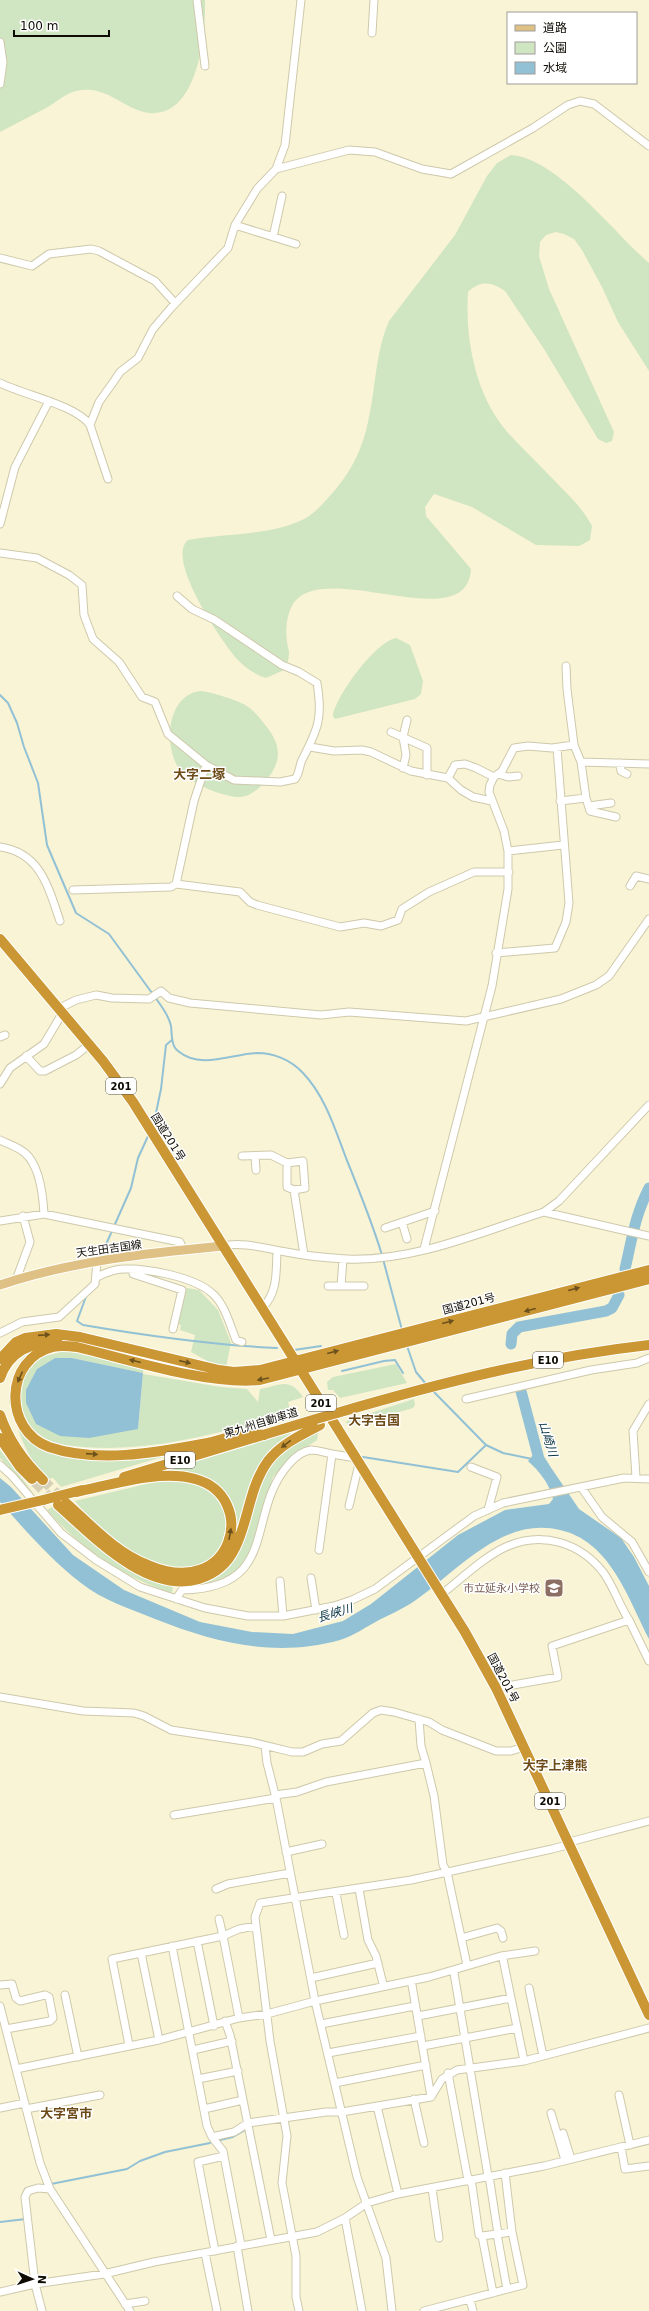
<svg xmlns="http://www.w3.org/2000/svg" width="649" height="2311" viewBox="0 0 649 2311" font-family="'DejaVu Sans','Noto Sans JP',sans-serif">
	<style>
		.green { fill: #d0e5c2 }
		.water { fill: #92c1d5 }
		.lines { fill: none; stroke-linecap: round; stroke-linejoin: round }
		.stream { stroke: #92c1d5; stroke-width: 2 }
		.river { stroke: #92c1d5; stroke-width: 11 }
		.highway-tunnel { stroke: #d6d1b6; stroke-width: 10; stroke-dasharray: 10 5; stroke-linecap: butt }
		.minor-casing { stroke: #cec9ab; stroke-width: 9 }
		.major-casing { stroke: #fff; stroke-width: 11 }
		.highway-casing { stroke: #fff; stroke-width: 12 }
		.minor { stroke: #fff; stroke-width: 7 }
		.major { stroke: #e0c185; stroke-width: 9 }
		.highway { stroke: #cb9734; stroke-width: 10 }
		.highway-bridge-casing { stroke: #fff; stroke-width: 12; stroke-linecap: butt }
		.highway-bridge { stroke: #cb9734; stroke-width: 10 }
		.oneway { fill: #6c511c }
		.labels { text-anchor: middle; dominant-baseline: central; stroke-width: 3; stroke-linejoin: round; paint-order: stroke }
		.shield { fill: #fff; stroke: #56544f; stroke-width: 1 }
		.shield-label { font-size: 10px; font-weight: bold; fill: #0e0b03 }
		.street-label { font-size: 11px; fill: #0e0b03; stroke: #fff }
		.education-label { font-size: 11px; fill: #785e54; stroke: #fff; text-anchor: end }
		.water-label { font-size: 12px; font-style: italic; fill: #083343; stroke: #fff }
		.quarter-label { font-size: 13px; font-weight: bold; fill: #6d4b18; stroke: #fff }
	</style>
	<rect width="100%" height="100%" fill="#f9f4d5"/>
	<path class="green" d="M0,0H205C206,34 198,117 150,113C128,111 113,92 91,90C85,89 74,91 70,93C61,97 54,104 46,108C31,116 15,124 0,132Z
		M511,155C557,158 614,233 649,263V371L618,322L602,287L582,250L574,239L564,234L556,232L546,235L540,242L539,256L549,289L614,432L612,441L606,443L598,439L544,349L505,291C491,282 481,280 468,292C465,338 475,392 504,428C517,444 533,458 547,473C563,490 581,505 592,526L590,540L579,546L536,545L472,507L434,494L425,507L426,516L471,569C467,637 333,562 296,600C287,610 285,629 287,641C287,645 289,649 289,653C289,659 287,665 284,670L266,678C254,674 244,667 236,658C221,640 165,559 188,540C225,533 270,536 304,519C317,512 326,500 335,490C352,470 363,447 368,422C376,388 375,353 389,321L455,235L487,176L497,163Z
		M396,638L410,645L423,681L421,694L415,699L335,719L333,716C335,697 376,641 396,638Z
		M201,691C214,693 227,697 239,702C249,706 256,713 262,721C282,744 284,761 263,784C255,792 247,798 236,797C219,795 188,783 178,767C163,743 168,694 201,691Z
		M187,1288L199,1290L218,1310L231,1343L226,1367L211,1363L191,1352L195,1335L180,1330L181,1325L178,1324Z
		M60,1352H73L144,1369L143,1373L72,1358H55L37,1369L138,1429L143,1374L221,1387L247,1389L258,1402L260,1389C282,1385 289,1377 303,1397L288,1402L291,1413C217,1434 142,1456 65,1445C20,1439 1,1383 43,1357C47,1355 55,1354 60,1352Z
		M26,1353H30L14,1376L9,1402L15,1421L23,1436L52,1453L74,1456L171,1452L172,1454L61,1487L53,1478L46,1479C16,1444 0,1389 26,1353Z
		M396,1364L407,1383L340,1398L333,1390H328L327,1382L333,1377Z
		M414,1399L415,1405L413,1408L352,1426H348L346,1421Z
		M290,1431L291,1435L272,1448L252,1479L238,1527C236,1520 235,1511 232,1503C223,1480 193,1470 170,1470Z
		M314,1432L318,1433L317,1440L289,1459L273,1477L248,1557L228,1579L225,1577L202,1585L201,1583C248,1571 247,1510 263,1475C272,1456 296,1441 314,1432Z
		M0,1450L34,1494L0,1458Z
		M163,1480C174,1480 186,1480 196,1484C258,1504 217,1621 119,1542C103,1529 87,1517 75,1501Z
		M52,1507L110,1557L135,1573L173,1585L172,1593C123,1577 81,1549 47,1510Z"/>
	<path class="water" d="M55,1358H72L143,1373L138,1429L89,1438L60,1436L36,1424L26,1403V1390L37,1369Z
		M533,1455L541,1458L552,1469L579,1509L621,1538L634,1557L649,1586V1639C628,1598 610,1541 560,1530C499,1516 456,1574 410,1604C400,1610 389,1615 379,1620C366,1627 353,1636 340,1640C275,1658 216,1643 155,1619C131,1609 102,1600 81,1583C51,1560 26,1531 0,1502V1478L11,1487L73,1555L124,1590L200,1622L252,1632L293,1634L343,1621L371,1604L458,1535L505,1510L549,1504L553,1499C549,1483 540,1472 528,1461Z"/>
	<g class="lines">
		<path class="stream" d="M0,695L8,703L17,723L24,747L38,783L47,845L76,913L109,934L152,993
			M155,997C161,1006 169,1015 171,1026C172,1034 171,1046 178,1051C201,1070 231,1054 257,1053C274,1053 291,1060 303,1073C325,1096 335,1129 346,1158C359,1190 372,1222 382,1255
			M153,1127L161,1089L166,1045L172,1040
			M100,1258L131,1188L138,1158L149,1134
			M383,1259L402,1330
			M87,1294L77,1321L83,1325C148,1336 211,1345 277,1348
			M407,1346L416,1372L426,1384
			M294,1350L321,1346
			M342,1371L384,1361L395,1360L403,1373
			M432,1390L486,1445L503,1453L532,1459
			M363,1457L458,1472L486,1445
			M220,2140L233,2137L245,2130
			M51,2184L127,2169L140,2161L165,2152L210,2143
			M23,2194L25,2189L34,2186
			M0,2222L26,2219"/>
		<path class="river" d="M625,1269C632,1239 635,1215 649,1188
			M511,1344L512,1334L519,1327L606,1311L612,1308L619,1295
			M521,1391L539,1459L546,1470"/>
		<path class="highway-tunnel" d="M43,1480L64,1501
			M35,1482L56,1504"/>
		<g class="minor-casing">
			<path id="minor" d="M197,0L205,66
				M372,33L374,0
				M0,42L3,62L0,84
				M276,169L349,150L375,152L422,169L451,174L533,128L568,105L580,101L594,104L649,146
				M235,225L296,244
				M273,237L282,196
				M0,258L32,266L49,254L91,249L99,251L155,281L175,303
				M0,383C24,395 76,405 90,425L108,479
				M90,425L99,402L114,381L120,372L138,358L153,329L171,308L228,248L235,225L257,189L276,169L285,145L301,0
				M0,524L15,467L49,401
				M0,553L37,558L69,575L82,585L84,615L93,639L119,662L142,697L155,702L168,734L206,765L234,780L280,782L295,779C300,773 299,766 302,760C318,729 323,718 317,683L299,672L282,665L215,620L192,609L177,596
				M566,666L567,689L574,745L581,762L649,764
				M391,732L427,748V775
				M310,747L334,751L362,750L371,752L411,771L448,778L461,790L473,797L492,801
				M620,763L621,771L627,774
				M403,768L406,755L403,737L407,720
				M498,774L508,777L518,776
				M448,778L455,765L465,764L476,768L494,777
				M586,798L590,811L616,817
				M560,801L586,798L581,762
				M589,806L611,803
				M0,847C41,853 48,887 60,921
				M508,851L563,845
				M176,884L240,892L250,902L257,905L340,927L364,923L381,926L398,920L402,909L429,892L474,872H509
				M630,886L636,876L649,879
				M73,890L171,887L176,884L194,801L206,765
				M496,953L555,948L566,922L569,903L557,748
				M60,1008L76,1000L96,995L112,998L149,999L161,991L169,998L190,1003L321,1015L349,1012L466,1021L561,999L596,985L609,976L649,919
				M0,1037L5,1035
				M26,1056L40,1071H45L76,1055L90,1044
				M0,1084L10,1068L44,1044L63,1012
				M0,1140C8,1144 18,1147 25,1153C40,1166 43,1195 44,1214
				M242,1156L271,1155L287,1163
				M255,1156L256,1170
				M294,1190L287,1187V1163L303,1161L305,1188L294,1190L304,1255
				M544,1212L649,1236
				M0,1221L44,1214L180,1242L183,1250
				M402,1222L407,1239
				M385,1228L435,1211
				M223,1246C242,1241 267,1249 286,1252C306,1256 327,1258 347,1259C413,1262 481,1232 544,1212L559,1201L649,1105
				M424,1249L492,986L508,889V851L504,831L489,792L490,785L494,777L502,771L514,748L528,746L552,748L574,745
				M343,1259L341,1286H364
				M133,1269V1274L182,1290L173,1329
				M97,1277C105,1273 114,1269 123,1269C147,1268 195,1277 213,1294C225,1305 230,1325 236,1340L242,1342
				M16,1280L30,1242L23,1216
				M328,1286H341
				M262,1308C278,1293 276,1272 277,1251
				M0,1333L22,1322L59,1317L95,1284L97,1262
				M466,1399L591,1370L637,1363L649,1358
				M0,1465L12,1476L61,1533L96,1560L140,1587L205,1608L248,1616H283L334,1606L352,1600L375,1589L474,1516L503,1503L624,1478L649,1479
				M471,1467L497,1477L488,1510
				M636,1477L633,1431L649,1404
				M581,1487L602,1517L632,1542L649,1572
				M349,1506L359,1464
				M319,1550L332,1454L356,1458
				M311,1578L316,1610
				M280,1581L283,1616
				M442,1594C461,1579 486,1555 508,1546C543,1531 580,1543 603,1572C614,1587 619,1605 629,1620
				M176,1599L182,1590C282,1588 244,1514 289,1464C295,1457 302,1451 311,1450C318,1450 326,1453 332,1454
				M496,1688L558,1677L552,1646L629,1620L649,1661
				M0,1697L83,1711L134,1713L144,1716L171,1730L251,1742L292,1752H303L322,1744L341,1741L373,1713L381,1710L394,1712L429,1722L442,1730L496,1751H511L524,1747
				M265,1746L267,1763L276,1798L315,2001L357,2177L386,2258L392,2311
				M426,1763L434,1796L443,1865L447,1872L467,1965
				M275,1795L297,1792L326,1782L426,1763L421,1746L419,1719
				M174,1815L276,1798
				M286,1852L322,1844
				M216,1889L228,1884L290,1873
				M359,1889L368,1940L376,1956L383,1984
				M336,1893L344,1935
				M219,1919L223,1936L239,1929L256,1926
				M461,1938L497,1928L501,1931L503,1938
				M197,1941L214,2026
				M172,1946L207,2126L212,2137L223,2151L241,2245
				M141,1953L159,2040
				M503,1959L524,2061
				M454,1973L488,2176
				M311,1978L378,1963
				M0,1985L12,1984L16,1998L20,2001L45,1995L49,1997L53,2018L50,2021L6,2029
				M412,1985L431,2097
				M529,1988L543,2056
				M65,1995L78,2057
				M320,2000L429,1977L501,1956L535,1951
				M0,2006L40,2163L50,2189L130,2311
				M418,2016L511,1998
				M225,2021L230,2035L271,2240
				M321,2024L415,2006
				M129,2045L112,1959L223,1936L239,2018
				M423,2046L517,2028
				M193,2050L232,2041
				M328,2053L421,2036
				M16,2069L159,2040L239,2018L267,2014L315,2001
				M448,2073L467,2175L472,2185L479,2235L482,2236L493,2293
				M198,2079L238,2071
				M335,2083L426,2065
				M619,2095L630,2145
				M414,2099L424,2143
				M377,2106L398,2194
				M0,2108L25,2103
				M26,2109L100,2095
				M204,2109L243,2100
				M551,2113L565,2160
				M563,2133L571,2159
				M212,2137L234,2132L248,2123L326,2112H342L431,2097L442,2079L457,2070L524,2061L649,2028
				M621,2147L625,2169L649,2166
				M489,2176L498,2234
				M432,2188L439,2238
				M345,2218L362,2311
				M497,2234L507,2289
				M482,2236L512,2232
				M237,2246L248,2311
				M215,2251L198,2162L224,2156
				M205,2253L217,2311
				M0,2292L35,2284L104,2274L154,2262L317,2232L345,2218L367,2203L398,2194L544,2166L649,2140
				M470,2300L473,2311
				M125,2304L145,2301
				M42,2311L35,2284L25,2197L28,2191L38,2188L50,2189
				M299,2311L296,2297V2256L282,2183L287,2136L270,2041L255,1917L260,1903L411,1880L552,1849L571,1844L573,1841L649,1821
				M424,2311L523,2285L512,2232L505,2173"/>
		</g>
		<g class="major-casing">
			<path id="major" d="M0,1285C71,1261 149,1253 223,1246"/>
		</g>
		<g class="highway-casing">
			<path id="highway" d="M0,939L103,1061L133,1102L465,1632L496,1688L649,2015
				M0,1359L16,1342L25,1338L56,1334L80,1337L219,1370L234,1372L260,1370L649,1270
				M0,1378C9,1352 31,1341 58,1343
				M337,1413C440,1383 542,1357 649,1345
				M0,1415C9,1441 23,1461 43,1480
				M264,1435C239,1430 226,1440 202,1444C155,1453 96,1463 49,1447C3,1430 4,1359 53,1347C61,1345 69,1346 77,1347C130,1360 207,1385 260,1380L649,1279
				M0,1438L20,1467L32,1479
				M124,1477L316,1419
				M43,1500L82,1490
				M66,1503C91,1525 116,1553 148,1565C235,1602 259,1496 195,1479C160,1469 111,1485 76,1492
				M58,1505C93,1536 147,1594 199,1579C215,1574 228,1563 235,1548C249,1520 249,1487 268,1461C281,1444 301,1435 320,1425"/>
		</g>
		<use href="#minor" class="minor"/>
		<use href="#major" class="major"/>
		<use href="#highway" class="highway"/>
		<g class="highway-bridge-casing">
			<path id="highway-bridge" d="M316,1419L337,1413
				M0,1510L43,1500"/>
		</g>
		<use href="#highway-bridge" class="highway-bridge"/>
	</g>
	<defs><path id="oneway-solid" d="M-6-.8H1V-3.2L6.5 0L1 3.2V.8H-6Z"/></defs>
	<g class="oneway">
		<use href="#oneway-solid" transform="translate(574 1289) rotate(-15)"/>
		<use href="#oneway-solid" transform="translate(530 1310) rotate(165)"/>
		<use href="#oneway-solid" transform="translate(448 1322) rotate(-15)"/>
		<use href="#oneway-solid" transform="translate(44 1335) rotate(-4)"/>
		<use href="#oneway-solid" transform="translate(333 1352) rotate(-15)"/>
		<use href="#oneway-solid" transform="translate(135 1361) rotate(-166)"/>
		<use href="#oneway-solid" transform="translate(185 1362) rotate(13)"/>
		<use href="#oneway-solid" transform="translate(20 1377) rotate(114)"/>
		<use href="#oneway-solid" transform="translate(263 1379) rotate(170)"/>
		<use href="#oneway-solid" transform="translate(286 1444) rotate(142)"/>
		<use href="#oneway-solid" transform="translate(92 1454) rotate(4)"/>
		<use href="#oneway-solid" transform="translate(230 1534) rotate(-80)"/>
	</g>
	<defs>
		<g id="school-square" transform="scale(1)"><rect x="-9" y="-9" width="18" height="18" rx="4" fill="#8d6e63" stroke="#fff"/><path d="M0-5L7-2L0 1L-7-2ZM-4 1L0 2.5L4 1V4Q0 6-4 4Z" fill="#fff"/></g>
	</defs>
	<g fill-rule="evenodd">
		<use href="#school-square" x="554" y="1588"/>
	</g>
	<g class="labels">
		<g class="shield">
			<rect x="106" y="1078" width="30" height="16" rx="3"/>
			<rect x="533" y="1352" width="30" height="16" rx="3"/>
			<rect x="306" y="1395" width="30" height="16" rx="3"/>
			<rect x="165" y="1452" width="30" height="16" rx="3"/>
			<rect x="535" y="1793" width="30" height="16" rx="3"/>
		</g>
		<g class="shield-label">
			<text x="121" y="1086">201</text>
			<text x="548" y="1360">E10</text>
			<text x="321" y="1403">201</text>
			<text x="180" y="1460">E10</text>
			<text x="550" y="1801">201</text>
		</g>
		<g class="street-label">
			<text transform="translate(168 1137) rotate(58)">国道201号</text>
			<text transform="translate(109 1249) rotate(-8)">天生田吉国線</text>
			<text transform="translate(469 1304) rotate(-15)">国道201号</text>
			<text transform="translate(261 1423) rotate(-17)">東九州自動車道</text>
			<text transform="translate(503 1678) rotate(62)">国道201号</text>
		</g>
		<g class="education-label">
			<text x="540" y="1588">市立延永小学校</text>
		</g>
		<g class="water-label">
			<text transform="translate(548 1439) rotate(73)">山崎川</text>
			<text transform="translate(335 1613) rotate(-17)">長峡川</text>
		</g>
		<g class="quarter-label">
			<text x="199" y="774">大字二塚</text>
			<text x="374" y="1420">大字吉国</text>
			<text x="555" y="1765">大字上津熊</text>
			<text x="66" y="2113">大字宮市</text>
		</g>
	</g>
	<rect x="507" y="12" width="130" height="72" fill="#ffffff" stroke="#9f9d9a"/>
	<rect x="515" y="25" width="20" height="6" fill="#e0c185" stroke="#9f9d9a"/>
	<text x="543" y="32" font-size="12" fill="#0e0b03">道路</text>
	<rect x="515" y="42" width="20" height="12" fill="#d0e5c2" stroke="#9f9d9a"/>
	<text x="543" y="52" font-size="12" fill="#0e0b03">公園</text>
	<rect x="515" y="62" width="20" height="12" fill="#92c1d5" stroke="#9f9d9a"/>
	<text x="543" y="72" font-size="12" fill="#0e0b03">水域</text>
	<g transform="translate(32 2279) rotate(93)" stroke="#ffffff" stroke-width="3" paint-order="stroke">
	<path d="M0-3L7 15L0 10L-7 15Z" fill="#0e0b03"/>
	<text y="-6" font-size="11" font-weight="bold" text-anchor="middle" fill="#0e0b03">N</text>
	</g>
	<path d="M14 30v6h95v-6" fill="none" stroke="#0e0b03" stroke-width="2"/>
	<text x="20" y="30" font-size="12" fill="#0e0b03" stroke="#ffffff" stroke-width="3" paint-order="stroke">100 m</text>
</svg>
